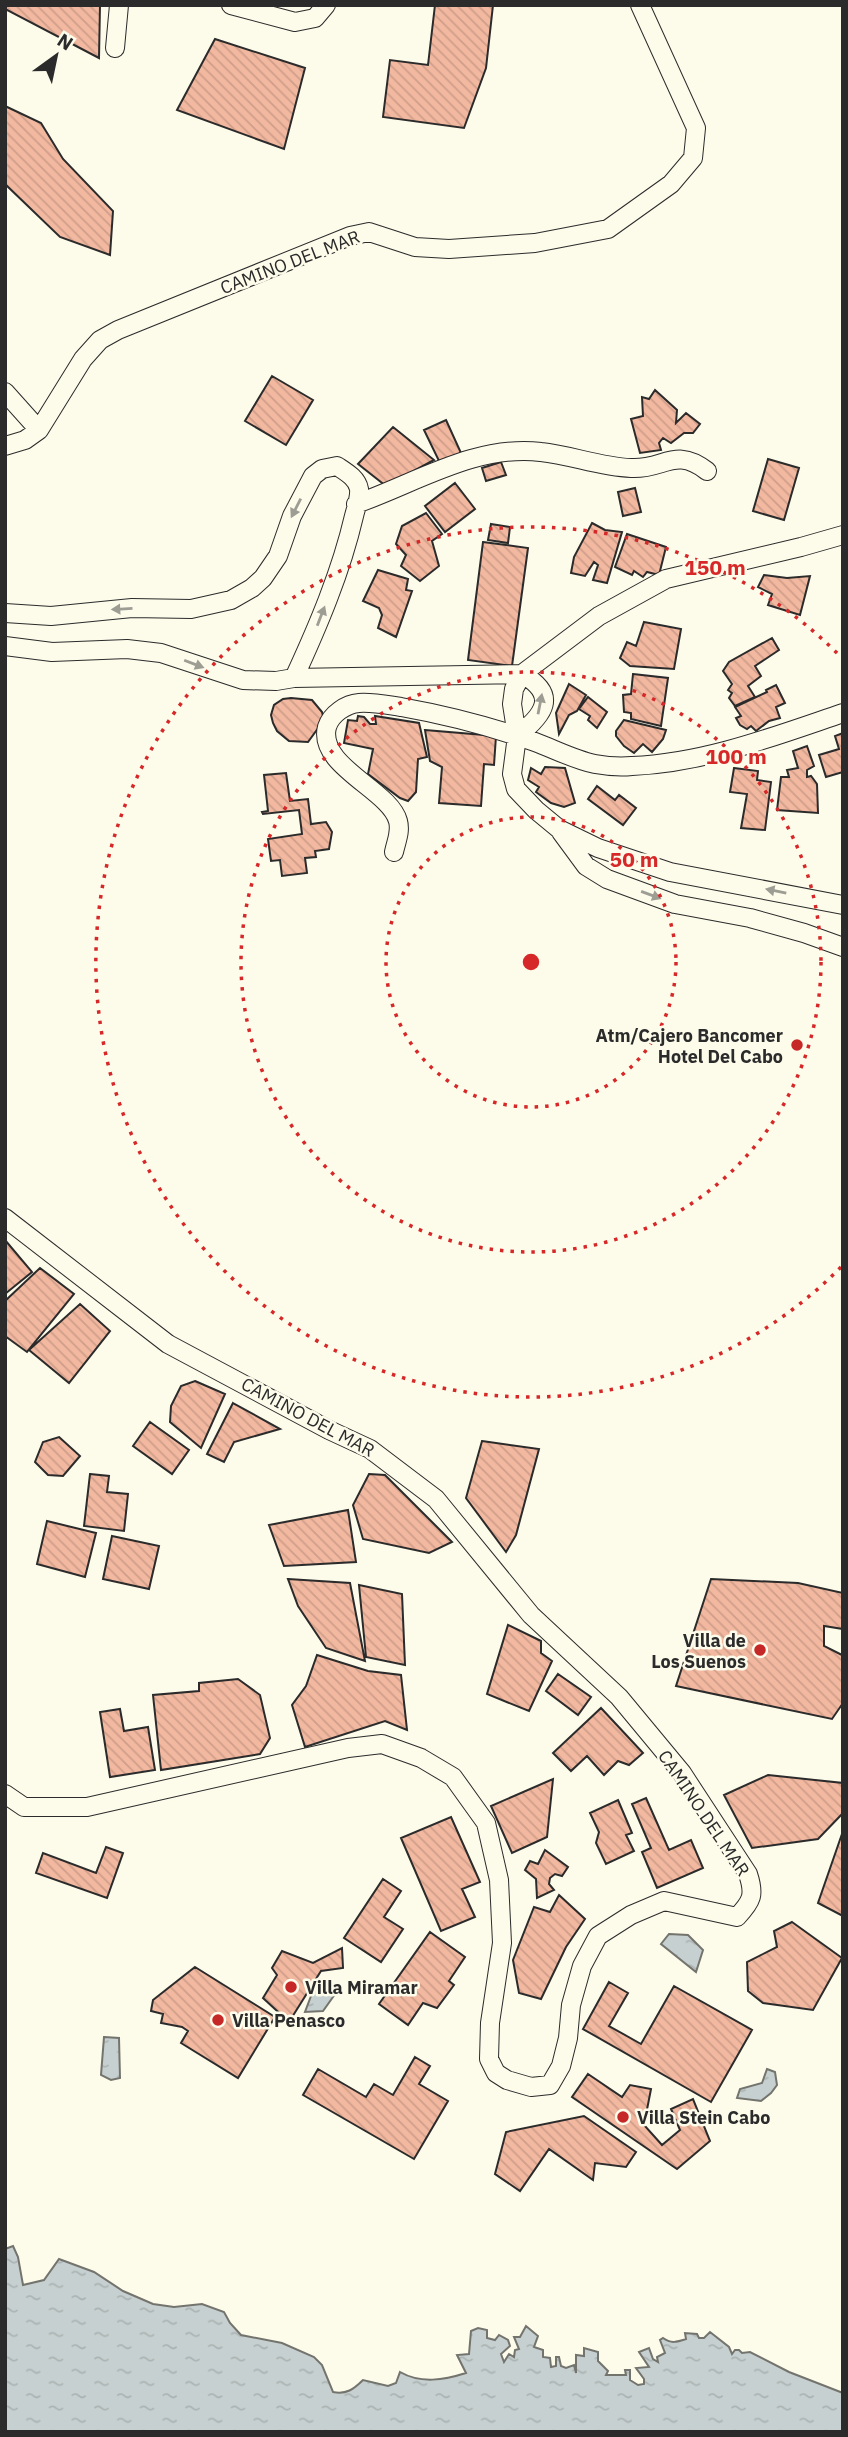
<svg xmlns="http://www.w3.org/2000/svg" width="848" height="2437" viewBox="0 0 848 2437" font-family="'IBM Plex Sans',sans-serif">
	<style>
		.water { fill: url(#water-ripples); stroke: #74746e; stroke-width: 2 }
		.building { fill: url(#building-back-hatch); stroke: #2b2b2b; stroke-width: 2 }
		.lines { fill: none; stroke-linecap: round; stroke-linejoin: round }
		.street-casing { stroke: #2b2b2b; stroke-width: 20 }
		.street { stroke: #fdfbea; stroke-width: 18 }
		.oneway { fill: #9e9d94 }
		.ring { fill: none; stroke: #d62828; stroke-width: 3.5; stroke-dasharray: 3.5 7 }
		.poi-dot { fill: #c62828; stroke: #fdfbea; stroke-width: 2.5 }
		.labels { text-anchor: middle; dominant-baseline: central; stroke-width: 5; stroke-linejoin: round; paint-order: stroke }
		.street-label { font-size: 18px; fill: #2b2b2b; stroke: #fdfbea }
		.poi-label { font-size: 18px; font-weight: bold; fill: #2b2b2b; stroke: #fdfbea; text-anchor: start }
		.centre { fill: #d62828; stroke: #fdfbea; stroke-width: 3.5 }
		.ring-label { font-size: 21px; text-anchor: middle; font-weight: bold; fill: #d62828; stroke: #fdfbea; stroke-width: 5; stroke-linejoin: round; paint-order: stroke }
	</style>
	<defs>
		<pattern id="water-ripples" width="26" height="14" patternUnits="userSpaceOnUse" patternTransform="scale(1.75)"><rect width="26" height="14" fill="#c7d0d0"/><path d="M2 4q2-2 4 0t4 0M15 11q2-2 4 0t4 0" fill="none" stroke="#abb3b3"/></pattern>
		<pattern id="building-back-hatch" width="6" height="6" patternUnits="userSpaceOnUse" patternTransform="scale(1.75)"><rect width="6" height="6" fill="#f2b8a0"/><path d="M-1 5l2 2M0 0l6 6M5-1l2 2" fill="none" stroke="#d09e8a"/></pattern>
	</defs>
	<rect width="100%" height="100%" fill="#fdfbea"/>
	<path class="water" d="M669,1934L688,1935L703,1950L696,1972L661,1944Z
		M322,1983L338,1990L323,2011L305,2012L311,1996Z
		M104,2037L119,2038L120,2078L111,2080L101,2075Z
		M767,2069L775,2072L777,2085L771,2093L761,2101L737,2098L740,2089L762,2083Z
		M13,2246L18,2257L23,2285L44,2280L59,2259L94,2272L123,2291L153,2304L174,2307L202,2304L224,2312L230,2323L241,2335L282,2343L314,2357L322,2365L333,2392C346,2395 354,2389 363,2380L388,2386L396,2383L400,2372C421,2384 444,2380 466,2373L457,2355L469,2354L471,2331L478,2328L487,2330V2338L495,2340L499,2335L508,2340L510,2346L501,2354L504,2362L509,2354L514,2357L515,2350L519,2349L514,2337H520L526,2326L538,2336L534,2347L543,2350V2357L550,2358L551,2367L556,2366V2357H559L561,2366L566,2368L574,2365L576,2373V2355L584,2356V2348L598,2352V2361L608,2371L606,2375H626L625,2370H630V2380L638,2385L644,2384V2379L636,2368L649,2367L639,2352L649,2348L653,2359L658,2362L657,2357L665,2353L660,2340L663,2338C671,2344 677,2342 686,2339L685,2333L697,2334L699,2338H704L710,2332L729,2347L732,2354L735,2350H739L742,2353L750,2352L789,2372L843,2393V2432H5V2249Z"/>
	<path class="building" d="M5,5H100L99,58L5,9Z
		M435,5H493L486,68L464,128L383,117L390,60L428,65Z
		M215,39L305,68L284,149L177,110Z
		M5,106L41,123L63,159L113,211L110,255L60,237L5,184Z
		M272,376L313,400L286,445L245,421Z
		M655,390L677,410L676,423L686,413L700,424L693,433H684L671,443L663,438L659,443L661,450L640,453L631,419L643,416L642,397L649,399Z
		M446,420L461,453L440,463L424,430Z
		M393,427L434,460L386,486L358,464Z
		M768,459L799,468L784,520L753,511Z
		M501,462L506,475L486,481L482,468Z
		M455,483L475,509L445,532L425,506Z
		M635,488L641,512L623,516L618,492Z
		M426,513L442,534L432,541L439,566L420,581L401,566L406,555L396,544L402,526Z
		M592,523L605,530L622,532L607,583L593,580L598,565L594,562L585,576L571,573L574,557Z
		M491,524L510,527L508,543L488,540Z
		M627,534L666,547L659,575L647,572L643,577L634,571L632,575L615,567Z
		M483,542L528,548L512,666L468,660Z
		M378,570L408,579L406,590L412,591L396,637L378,628L382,615L379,608L363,601Z
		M764,575L787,578L810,576L800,615L768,605L772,594L758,587Z
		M644,622L681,629L674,669L630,666L620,658L627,642L636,646Z
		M772,638L779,650L755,666L761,676L748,686L755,697L735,706L729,698L732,693L728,690L732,684L723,671L729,662Z
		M633,674L668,678L661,726L631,719V713L624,712L623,695L631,694Z
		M569,684L586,695L577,711L569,715L559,734L556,713Z
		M776,685L785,703L776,707L780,718L769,721L756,731L751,726L747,729L740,725L736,718L741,716L735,707L767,692L766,690Z
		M588,697L607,712L597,728L588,720L590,716L579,709Z
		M291,698L312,700L322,712L324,720L308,742L289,741L277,731L273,723L271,715L274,705L283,699Z
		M358,716L364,717L370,724H376L375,716L419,723L427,757L418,759L416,792L408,801L400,798L368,774L373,749L344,743L348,720L357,721Z
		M624,720L666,730L663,739L652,752L643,744L634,753L624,746L616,736V731Z
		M425,730L496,736L494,765L484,764L481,806L439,803L442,767L430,761Z
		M843,733V772L826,777L819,755L839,749L835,736Z
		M807,746L814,766L807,770V777L811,776L817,784L818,813L777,810L781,777H789L787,770L798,768L793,751Z
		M545,767L565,768L575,803L564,807L551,803L536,792L539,787L528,780L531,768L541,774Z
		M734,768L758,771L757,780L771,782L765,830L741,828L747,794L730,792Z
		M286,773L290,801L308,799L311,824L326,822L332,832L329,849L315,851L316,857L305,858L307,873L282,876L280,860L271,861L268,839L302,834L299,810L263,814L262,812L268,811L264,775Z
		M597,786L615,800L619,795L636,808L623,825L588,799Z
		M5,1240L32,1272L5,1294Z
		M40,1268L74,1294L27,1352L5,1336V1301Z
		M80,1304L110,1331L69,1383L29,1350Z
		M195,1381L225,1394L201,1448L170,1422L171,1406L181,1386Z
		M233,1403L280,1429L234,1442L224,1462L207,1454Z
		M150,1422L189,1450L172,1474L133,1446Z
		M59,1437L80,1456L63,1476L48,1475L35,1462L43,1442Z
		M482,1441L539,1449L516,1535L506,1552L466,1498Z
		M90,1474L109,1476L107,1492L128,1494L124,1531L84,1526Z
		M369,1474L385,1475L452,1542L429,1553L363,1539L353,1505Z
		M348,1510L356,1562L284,1566L269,1525Z
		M47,1521L96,1533L85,1577L37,1564Z
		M112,1536L159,1546L149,1589L103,1579Z
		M288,1579L350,1583L365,1661L326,1648L298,1606Z
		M711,1579L798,1583L843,1593V1629L824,1626V1646L842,1655L843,1662V1703L832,1719L676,1686Z
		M359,1585L402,1594L405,1665L366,1657Z
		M508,1625L541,1641V1653L552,1661L529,1711L487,1694Z
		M317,1655L368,1671L401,1675L407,1730L385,1721L305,1747L292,1705L306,1686Z
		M558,1674L591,1697L578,1715L546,1691Z
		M238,1679L260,1695L270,1738L260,1754L161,1770L153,1695L199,1691V1683Z
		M601,1708L643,1753L629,1765L618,1761L604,1775L587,1756L571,1771L553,1753Z
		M120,1709L124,1731L148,1727L155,1770L110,1777L100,1712Z
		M768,1775L843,1783V1813L818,1839L752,1848L724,1795Z
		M553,1779L547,1837L512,1853L491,1806Z
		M646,1798L669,1850L691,1840L703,1868L657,1888L642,1852L651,1848L632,1804Z
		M618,1800L632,1833L626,1835L634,1851L606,1864L596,1843L599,1832L590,1813Z
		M451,1817L480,1882L462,1889L475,1917L441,1931L401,1838Z
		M843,1831V1916L818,1903Z
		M106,1847L123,1853L107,1898L36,1873L43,1853L96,1873Z
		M545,1850L568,1867L562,1876L555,1874L550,1878L549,1884L554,1890L537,1898L536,1879L525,1870L530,1861L538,1864Z
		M383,1879L401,1891L384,1917L403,1929L381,1962L344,1938Z
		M559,1895L585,1919L566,1947L541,1999L519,1993L513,1960L534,1907L550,1912Z
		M792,1922L842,1958L813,2010L763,2003L748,1991L747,1962L777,1947L774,1931Z
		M430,1932L465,1957L449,1981L454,1985L437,2008L423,2003L408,2025L379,2004Z
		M342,1948L343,1968L321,1971L289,2022L263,1998L277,1975L272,1968L282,1951L313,1963Z
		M195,1967L275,2017L238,2078L181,2043L188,2031L182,2027L161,2023L163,2014L151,2011L153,2000Z
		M609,1982L628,1993L609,2026L641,2044L674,1986L752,2030L711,2102L583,2029Z
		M415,2057L430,2066L419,2084L448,2101L414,2159L303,2095L318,2069L366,2097L374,2084L393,2095Z
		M588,2074L622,2097L630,2085L651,2089L644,2125L662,2145L680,2130L671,2109L693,2099L710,2141L677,2169L572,2097Z
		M584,2116L636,2152L626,2167L595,2163L593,2180L549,2149L520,2191L495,2174L506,2132Z"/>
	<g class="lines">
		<g class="street-casing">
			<path id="street" d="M231,5L295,22L315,18L326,5
				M115,48L119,5
				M5,392L39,430
				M5,446L25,440L39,430L83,359L100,340L118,330L350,236L369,232L415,247L449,249L535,243L608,229L671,184L693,158L696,128L640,5
				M356,504C416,483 476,444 541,452C571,455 600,467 631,468C664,470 675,446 707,471
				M843,535L801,547L666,579L599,616L522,674L514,689L512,704L517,736L512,774L516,789L536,810L559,829L598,848L670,872L843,905
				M5,613L51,616L132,608L191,609L231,600L252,588L263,578L278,556L292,516L313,476L322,469L337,466C346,472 357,478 359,489C360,497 356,508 354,516C341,572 318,626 294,678
				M5,646L52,652L127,649L161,653L243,680L276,681L294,678L522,674C559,695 544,715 517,736
				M561,832L586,866L607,879L675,904L750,918L804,933L843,947
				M394,852C396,842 401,832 398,821C390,790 317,766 327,727C331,714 346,704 359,703C373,702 387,705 401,707C446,715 492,727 535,742C554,749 575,760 595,764C606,766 621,767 632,766C705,763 775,736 843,713
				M5,1218L168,1344L329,1430L370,1449L436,1499L531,1615L619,1697L682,1773L748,1874C755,1895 752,1901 737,1917L664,1901L631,1915L598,1936L582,1966L571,2005L568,2038L561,2066L550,2085L531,2087L507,2080L496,2073L489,2059L490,2023L502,1943L499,1880L486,1823L453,1777L421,1758L382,1744L348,1748L87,1807H24L5,1794"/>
		</g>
		<use href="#street" class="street"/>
	</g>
	<defs><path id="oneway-solid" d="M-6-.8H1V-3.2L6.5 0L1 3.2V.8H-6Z" transform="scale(1.75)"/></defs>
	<g class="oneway">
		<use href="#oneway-solid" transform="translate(296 508) rotate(117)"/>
		<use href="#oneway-solid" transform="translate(122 609) rotate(177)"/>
		<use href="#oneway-solid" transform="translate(321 616) rotate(-69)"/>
		<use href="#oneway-solid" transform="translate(194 664) rotate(21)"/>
		<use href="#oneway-solid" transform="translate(540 704) rotate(-79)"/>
		<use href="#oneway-solid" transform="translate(776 891) rotate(-169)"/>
		<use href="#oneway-solid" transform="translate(651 895) rotate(20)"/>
	</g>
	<g class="ring">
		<circle cx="531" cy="962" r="145"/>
		<circle cx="531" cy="962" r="290"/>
		<path d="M841 1267A435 435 0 1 1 841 657"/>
	</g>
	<g class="poi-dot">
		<circle cx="797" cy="1045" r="7"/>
		<circle cx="760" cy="1650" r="7"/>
		<circle cx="291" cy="1987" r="7"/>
		<circle cx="218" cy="2020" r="7"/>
		<circle cx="623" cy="2117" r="7"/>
	</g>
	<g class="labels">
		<g class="street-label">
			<text transform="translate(290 262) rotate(-21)">CAMINO DEL MAR</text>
			<text transform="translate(308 1417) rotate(28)">CAMINO DEL MAR</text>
			<text transform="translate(704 1813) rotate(56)">CAMINO DEL MAR</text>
		</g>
		<g class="poi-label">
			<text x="783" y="1035" text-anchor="end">Atm/Cajero Bancomer<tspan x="783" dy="21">Hotel Del Cabo</tspan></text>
			<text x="746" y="1640" text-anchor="end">Villa de<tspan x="746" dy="21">Los Suenos</tspan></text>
			<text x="305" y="1987">Villa Miramar</text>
			<text x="232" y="2020">Villa Penasco</text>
			<text x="637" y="2117">Villa Stein Cabo</text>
		</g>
	</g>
	<circle cx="531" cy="962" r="10" class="centre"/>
	<g class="ring-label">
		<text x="715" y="575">150 m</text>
		<text x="736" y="764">100 m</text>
		<text x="634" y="867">50 m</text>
	</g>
	<rect width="848" height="2437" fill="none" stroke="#2b2b2b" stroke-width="14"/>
	<g transform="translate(56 56) rotate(33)" stroke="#fdfbea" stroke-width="5" paint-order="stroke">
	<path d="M0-5L12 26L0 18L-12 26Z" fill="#2b2b2b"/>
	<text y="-10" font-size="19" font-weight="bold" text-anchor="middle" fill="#2b2b2b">N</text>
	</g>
</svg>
